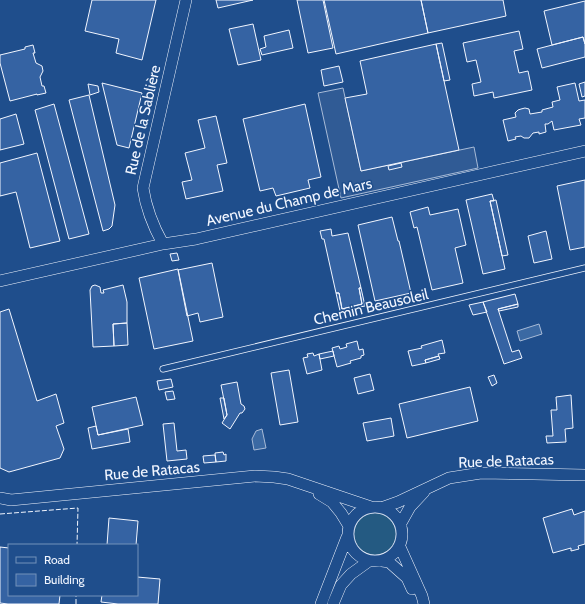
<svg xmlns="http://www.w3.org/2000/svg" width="585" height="604" viewBox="0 0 585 604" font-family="Cabin,sans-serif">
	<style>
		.green { fill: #245a82; stroke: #a8bbd7 }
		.parking { fill: #305b95; stroke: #a8bbd7 }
		.water { fill: #3b69a3; stroke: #a8bbd7 }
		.building { fill: #3563a3; stroke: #f2f6ff }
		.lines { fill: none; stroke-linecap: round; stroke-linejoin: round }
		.lane-casing { stroke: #f2f6ff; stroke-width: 7 }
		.street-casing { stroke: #f2f6ff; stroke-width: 12 }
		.lane { stroke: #1f4e8c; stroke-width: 5.5 }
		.street { stroke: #1f4e8c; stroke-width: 11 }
		.fence { stroke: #f2f6ff; stroke-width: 1; stroke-dasharray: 5 2; stroke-linecap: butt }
		.labels { text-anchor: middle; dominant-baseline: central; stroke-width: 3; stroke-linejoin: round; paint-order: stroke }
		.street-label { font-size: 15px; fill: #f2f6ff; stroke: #1f4e8c }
	</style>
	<rect width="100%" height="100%" fill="#1f4e8c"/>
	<path class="green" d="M354 534a21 21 0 1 1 42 0a21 21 0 1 1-42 0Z"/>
	<path class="parking" d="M343,88L361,171L474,147L478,168L341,198L318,93Z"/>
	<path class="water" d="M539,324L542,334L520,341L517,331Z
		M262,429L266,448L254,450L252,439L256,431Z"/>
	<path class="building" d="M92,0H156L142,60L116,53L119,39L85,31Z
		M216,0H253L218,8Z
		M297,0H323L333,48L308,53Z
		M324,0H421L428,33L336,54Z
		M421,0H503L506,16L428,33Z
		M585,1V44L583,37L552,45L544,11Z
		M253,24L261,60L238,65L229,29Z
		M289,30L293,48L262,55L260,49L266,47L264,36Z
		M519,31L523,49L514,51L519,73L528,71L532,90L494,98L493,92L474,96L472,84L481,82L476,60L467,62L463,43Z
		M583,37L585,44V57L542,68L537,49Z
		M442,43L450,80L444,81L436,44Z
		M436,44L459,150L361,171L345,98L367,94L360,61Z
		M33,45L35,53H33L36,63L42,66L43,71L40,77L42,86H44L46,93L37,95V94L10,101L0,63V55L25,49V47Z
		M339,66L343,82L324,86L321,70Z
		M585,82V96L582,97L579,84Z
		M102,83L142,93L129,148L117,145Z
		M575,83L579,101L585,100V118L579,119L581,125L554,130L552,121L548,124H545L546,132L539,134V132L533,133L529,138H524L521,136L515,137L516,139L508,141L503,120L516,117L515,113L518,110L521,109L525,108L529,109L530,114L542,112V110L553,107L552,102L560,100L557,87Z
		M88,84L98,86L99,92L90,95Z
		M89,95L115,205L112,226L109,229L103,231L69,100Z
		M54,104L89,234L69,239L35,110Z
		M305,104L321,177L308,180L310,188L276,196L273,188L260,191L243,119Z
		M16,114L24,144L0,150V119Z
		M216,116L227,163L217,165L223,191L186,199L182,182L192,180L185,153L205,148L198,120Z
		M37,153L60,241L30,248L16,192L0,196V163Z
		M401,163L402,167L389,170L388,166Z
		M585,180V247L570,250L557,186Z
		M492,194L494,201H490L505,269L483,274L466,200Z
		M496,200L508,255L502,256L490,201Z
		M428,207L430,215L458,209L466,245L455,248L463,283L432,290L417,227L414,228L410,212Z
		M392,217L398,241H399L411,293L375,301L358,225Z
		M331,229L332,236L348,233L361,288H359L362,304L342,309L339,293H336L324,239H322L320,231Z
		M546,231L552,259L534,263L528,236Z
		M177,253L179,260L172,261L170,254Z
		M212,263L223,317L200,322L198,313L187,316L178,270Z
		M178,269L193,341L154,349L139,278Z
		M95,285L100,287L101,293H104L103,290L123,285L127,302V323L113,324L114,346L93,347L90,290L92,286Z
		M359,288H361L365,306L340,311L336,293H339L342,309L362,304Z
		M515,294L518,304L498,309L512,352L519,350L522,358L504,364L483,302Z
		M483,302L487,312L473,315L469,305Z
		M518,304V307L499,311L498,309Z
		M9,309L37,401L56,394L64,423L56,426L64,449L60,458L9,472L0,468V312Z
		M127,323L128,345L114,346L113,324Z
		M442,340L445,353L438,354L439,356L425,360L426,363L412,366L408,351L422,348L421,346Z
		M357,341L359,350L363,349L364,355L361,356V358L350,361L351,363L337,367L332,348L339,346L340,349L347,347L346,344Z
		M333,351L334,356L320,359L319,354Z
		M313,353L314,356L319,354L322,370L307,374L303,358L308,357L307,354Z
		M439,356L440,359L426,363L425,360Z
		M289,370L298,422L280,425L271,373Z
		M370,374L374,390L358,394L354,378Z
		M494,375L497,383L492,386L488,377Z
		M171,379L173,387L159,390L157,381Z
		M237,382L241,404L244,406L245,409L242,413H240L230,429L222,423L227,415L221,385Z
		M470,387L478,421L407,438L399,404Z
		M173,391L175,399L167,400L165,392Z
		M571,395L573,428L565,429L566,442L547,443L546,436H553L551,410H557L556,397Z
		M136,397L143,425L98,435L92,407Z
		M220,398H224L227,415L224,419Z
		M391,418L394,436L367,441L363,423Z
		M174,423L177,451L186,450L187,459L167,461L163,424Z
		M96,426L98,435L128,429L130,442L92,449L88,428Z
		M223,452L224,455L226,454V461L216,462L215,453Z
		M215,455L216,462L204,463L203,456Z
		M572,509L574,515L585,511V544L578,546L579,549L571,551V548L553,553L543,518Z
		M109,518L138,521L136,545H107Z
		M0,547L9,548V595H60L59,604H8L0,603Z
		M137,577L160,579L158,604H118L101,602L102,595H137Z"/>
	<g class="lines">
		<g class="lane-casing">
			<path id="lane" d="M163,369L585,268"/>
		</g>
		<g class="street-casing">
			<path id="street" d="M163,244C153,226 146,208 143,188L186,0
				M0,281L163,244L196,239L585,151
				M319,494L332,502L341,513L349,526
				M0,498L11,500L255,476L274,477L288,479L371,507
				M348 534a27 27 0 1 1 54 0a27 27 0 1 1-54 0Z
				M384,507L398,502L449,478L481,473L585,475
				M401,523L410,507L424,492
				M400,547L422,596L424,604
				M382,561L389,562L407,578L412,589
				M321,604L347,537
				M333,604L341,585L351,574L369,561"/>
		</g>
		<use href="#lane" class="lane"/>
		<use href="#street" class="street"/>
		<path class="fence" d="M0,514L78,508L77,545
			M76,604V595"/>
	</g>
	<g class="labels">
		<g class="street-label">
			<text transform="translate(143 120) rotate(-77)">Rue de la Sablière</text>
			<text transform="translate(289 202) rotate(-13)">Avenue du Champ de Mars</text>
			<text transform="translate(371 307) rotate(-13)">Chemin Beausoleil</text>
			<text transform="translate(506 461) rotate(-2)">Rue de Ratacas</text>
			<text transform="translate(152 471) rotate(-5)">Rue de Ratacas</text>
		</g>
	</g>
	<rect x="8" y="544" width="130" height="52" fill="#1f4e8c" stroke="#7391ba"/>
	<rect x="16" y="557" width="20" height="6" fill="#1f4e8c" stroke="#7391ba"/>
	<text x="44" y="564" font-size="12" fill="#f2f6ff">Road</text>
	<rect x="16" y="574" width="20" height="12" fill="#3563a3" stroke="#7391ba"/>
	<text x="44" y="584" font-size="12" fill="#f2f6ff">Building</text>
</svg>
